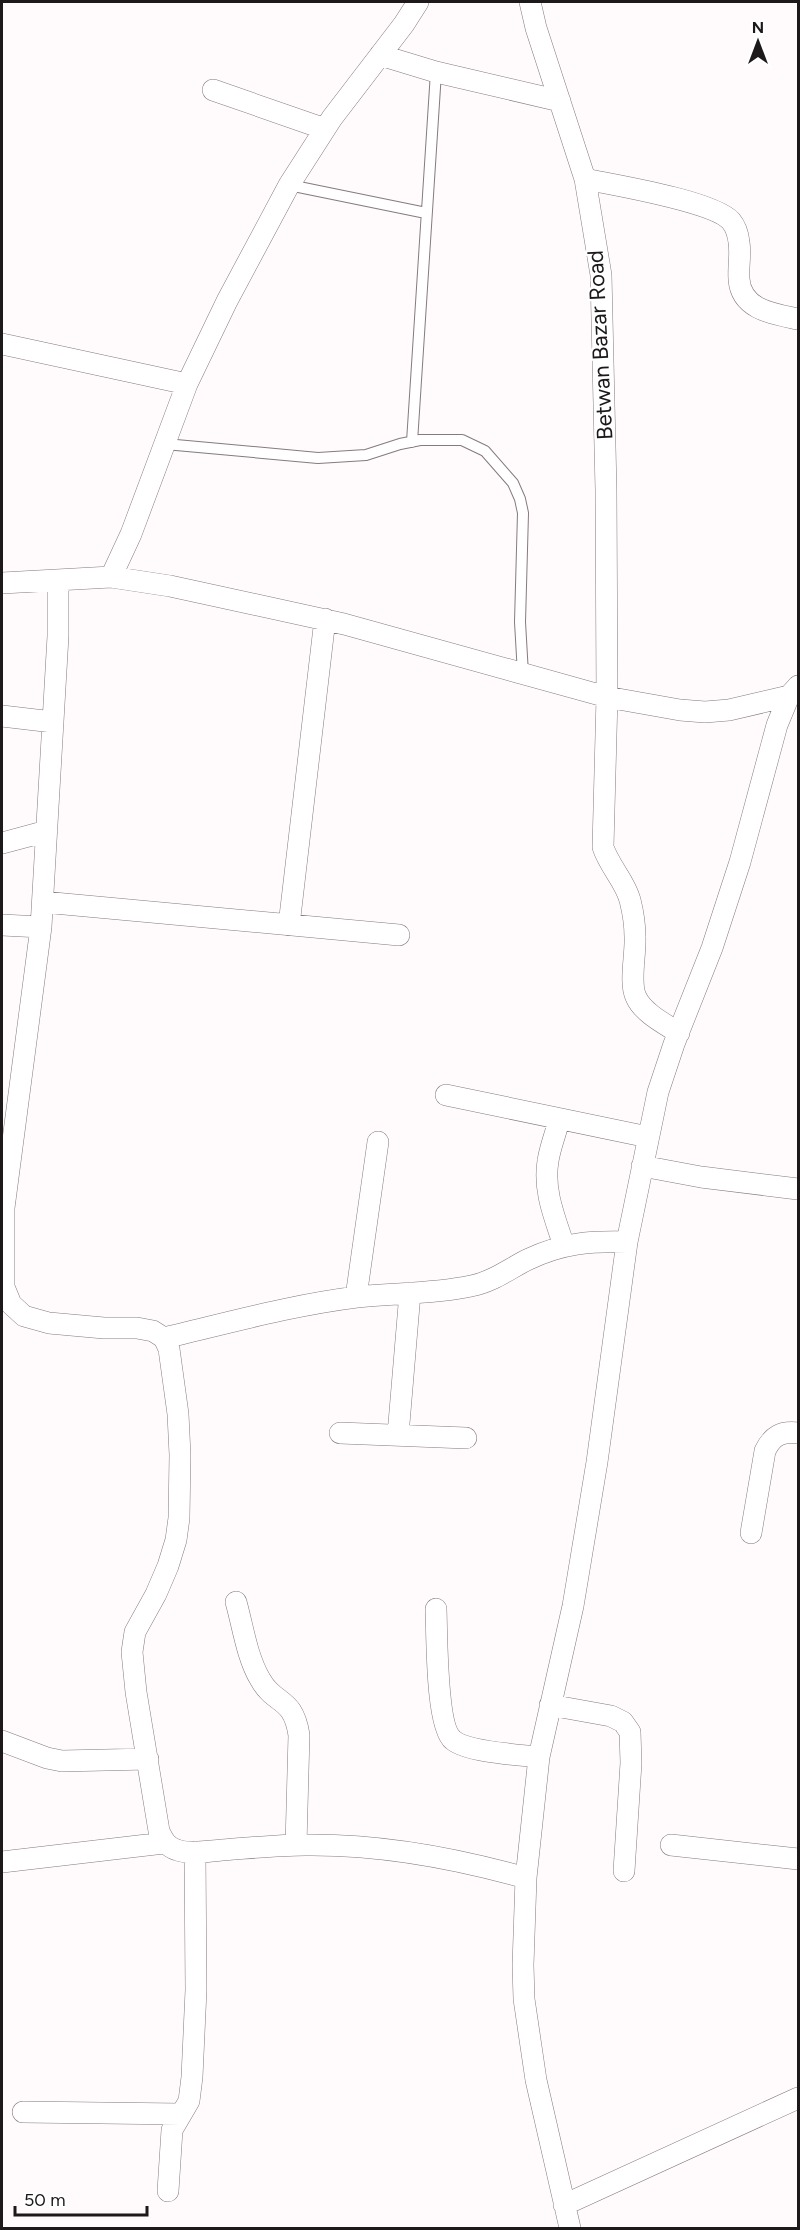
<svg xmlns="http://www.w3.org/2000/svg" width="800" height="2230" viewBox="0 0 800 2230" font-family="Figtree,sans-serif">
	<style>
		.lines { fill: none; stroke-linecap: round; stroke-linejoin: round }
		.lane-casing { stroke: #857a7f; stroke-width: 12 }
		.street-casing { stroke: #857a7f; stroke-width: 22 }
		.lane { stroke: #fff; stroke-width: 10 }
		.street { stroke: #fff; stroke-width: 21 }
		.labels { text-anchor: middle; dominant-baseline: central; stroke-width: 4.5; stroke-linejoin: round; paint-order: stroke }
		.street-label { font-size: 22px; fill: #1d191b; stroke: #fff }
	</style>
	<rect width="100%" height="100%" fill="#fffafc"/>
	<g class="lines">
		<g class="lane-casing">
			<path id="lane" d="M289,185L426,213
				M412,442L436,72
				M165,444L318,458L366,455L400,444L420,440H462L485,451L513,483L520,499L523,513L520,622L523,674"/>
		</g>
		<g class="street-casing">
			<path id="street" d="M530,2L536,28L585,179L601,275L606,490L607,697L603,847C609,866 625,881 630,900C633,912 635,925 635,937C636,954 629,983 636,997C643,1013 665,1024 679,1033
				M380,55L436,72L560,101
				M213,90L325,129
				M585,179C614,185 713,201 731,221C736,227 738,234 739,242C741,255 738,267 739,279C741,310 774,314 798,319
				M2,344L187,384
				M111,577L131,534L187,384L227,301L289,185L332,118L404,24L418,2
				M58,580V636L41,927L4,1208V1287L11,1304L24,1316L49,1323L104,1328H137L153,1331L164,1338L169,1349L178,1414L180,1455L179,1518L176,1540L168,1566L156,1594L135,1632L132,1652L136,1692L159,1831C163,1840 167,1847 177,1850C191,1855 208,1851 222,1850C250,1848 277,1845 305,1845C379,1844 455,1858 526,1878
				M2,583L111,577L170,586L344,624L607,697L680,710L705,712L729,710L789,696
				M2,716L53,722
				M2,843L47,831
				M43,902L399,935
				M2,925L41,927
				M289,925L325,619
				M446,1095L648,1137
				M559,1120C556,1133 550,1147 548,1161C543,1191 555,1218 564,1246
				M642,1166L701,1177L798,1189
				M356,1297L378,1142
				M164,1338C228,1323 292,1305 357,1297C395,1293 434,1294 471,1286C493,1282 510,1268 529,1259C563,1243 590,1241 627,1242
				M340,1433L466,1438
				M398,1435L410,1293
				M751,1533L765,1451C772,1436 781,1431 798,1433
				M236,1602C243,1627 247,1657 260,1679C275,1706 293,1696 299,1735L296,1845
				M436,1609C437,1633 436,1727 453,1740C467,1752 519,1755 539,1757
				M550,1705L611,1716L623,1722L630,1732L631,1763L624,1871
				M2,1741L47,1758L62,1761L148,1759
				M671,1845L798,1859
				M2,1862L164,1843
				M23,2112L181,2114
				M168,2191L172,2130L189,2101L192,2077L196,1990L195,1852
				M564,2205L798,2098
				M570,2228L536,2080L524,1999L523,1965L526,1878L539,1757L573,1606L597,1462L627,1242L658,1092L674,1044L712,948L740,862L777,725L789,696L798,686"/>
		</g>
		<use href="#lane" class="lane"/>
		<use href="#street" class="street"/>
	</g>
	<g class="labels">
		<g class="street-label">
			<text transform="translate(600 345) rotate(-93)">Betwan Bazar Road</text>
		</g>
	</g>
	<rect width="800" height="2230" fill="none" stroke="#1d191b" stroke-width="6"/>
	<g transform="translate(758 42)" stroke="#ffffff" stroke-width="4.5" paint-order="stroke">
	<path d="M0-4.5L10 22L0 15L-10 22Z" fill="#1d191b"/>
	<text y="-9" font-size="16" font-weight="bold" text-anchor="middle" fill="#1d191b">N</text>
	</g>
	<path d="M15 2206v9h132v-9" fill="none" stroke="#1d191b" stroke-width="3"/>
	<text x="24" y="2206" font-size="18" fill="#1d191b" stroke="#ffffff" stroke-width="4.5" paint-order="stroke">50 m</text>
</svg>
